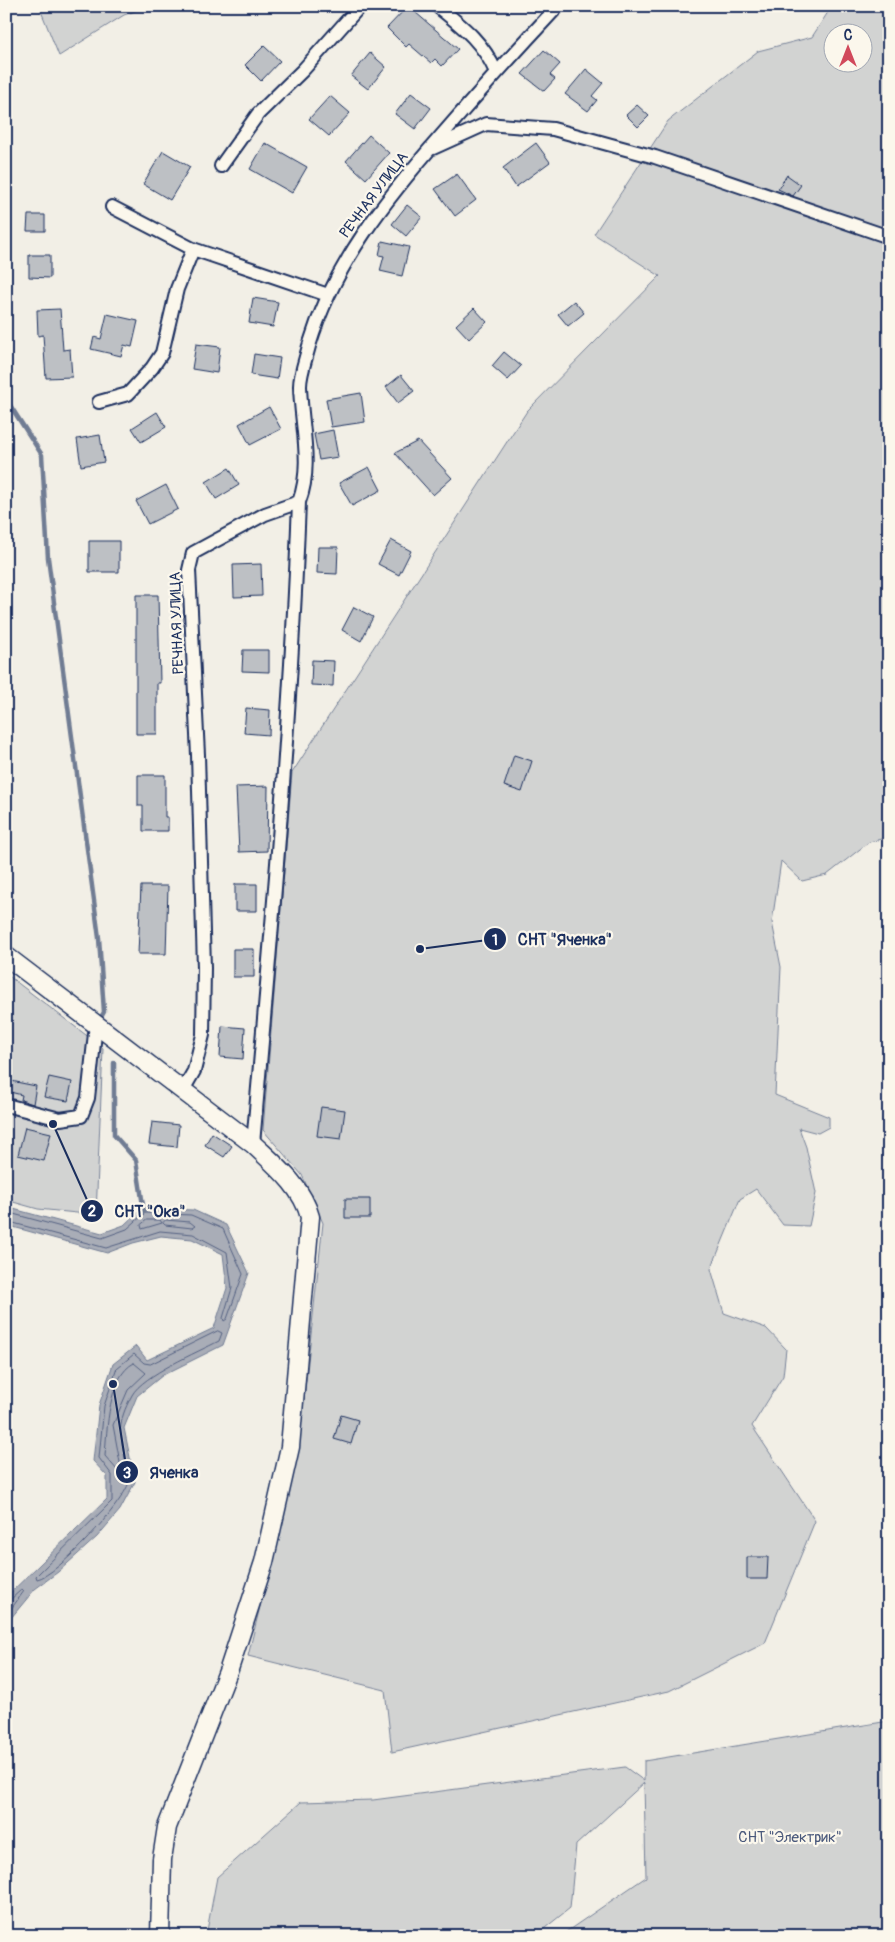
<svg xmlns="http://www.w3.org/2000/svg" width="895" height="1942" viewBox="0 0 895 1942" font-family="Pangolin,sans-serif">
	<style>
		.green { fill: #d2d3d2; stroke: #768198; fill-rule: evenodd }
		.water { fill: #a9adb7; stroke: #707b93 }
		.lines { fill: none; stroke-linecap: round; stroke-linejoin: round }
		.shore { stroke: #546182; stroke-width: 1 }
		.stream { stroke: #707b93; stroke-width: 4.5 }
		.building { fill: #bdc0c4; stroke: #1b2f5e }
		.street-casing { stroke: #1b2f5e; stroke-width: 16 }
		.secondary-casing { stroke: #1b2f5e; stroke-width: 21 }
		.street { stroke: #fbf7ec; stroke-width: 12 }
		.secondary { stroke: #fbf7ec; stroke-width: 18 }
		.labels { text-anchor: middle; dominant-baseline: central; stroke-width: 4.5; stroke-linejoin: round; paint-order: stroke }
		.street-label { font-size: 15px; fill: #1b2f5e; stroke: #fbf7ec }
		.park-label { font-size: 15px; fill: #49587b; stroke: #fbf7ec }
		.leader { fill: none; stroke: #1b2f5e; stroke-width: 2 }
		.callout-dot { fill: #1b2f5e; stroke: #fbf7ec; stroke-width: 2 }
		.mark-label { font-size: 15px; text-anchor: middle; font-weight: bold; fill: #fff }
		.callout-label { font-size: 16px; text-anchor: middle; font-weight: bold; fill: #1b2f5e; stroke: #fbf7ec; stroke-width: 4.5; stroke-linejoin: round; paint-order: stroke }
	</style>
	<rect width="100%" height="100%" fill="#f2efe6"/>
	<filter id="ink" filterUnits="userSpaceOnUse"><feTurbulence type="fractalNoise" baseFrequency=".02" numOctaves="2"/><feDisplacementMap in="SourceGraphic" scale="10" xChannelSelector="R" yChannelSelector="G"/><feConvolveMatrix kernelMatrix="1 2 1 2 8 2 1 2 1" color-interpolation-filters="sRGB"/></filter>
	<g filter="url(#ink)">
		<path class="green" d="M39,6H149L124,15L59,56Z
			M832,6H889V837L869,842L827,875L802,881L781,861L772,922L781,967L775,1095L829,1117V1127L818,1133L799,1128L806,1147L816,1193L809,1226L783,1225L756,1189L740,1199L711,1269L724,1313L766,1328L786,1349L783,1376L752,1426L815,1521L765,1643L669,1691L392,1752L385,1690L248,1656L299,1446L323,1223L302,1175L263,1130L292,773L527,411L660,276L594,234L668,121L758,51L812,37ZM832,32H862V62H832Z
			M6,974L103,1048L96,1215L38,1209L6,1200Z
			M889,1721V1936H560L646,1877L644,1783L576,1845L570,1908L535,1936H206L217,1877L301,1802L373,1800L625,1767L644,1781V1761Z"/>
		<path class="water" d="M6,1207L102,1233L124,1225L142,1208L193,1210L226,1225L249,1273L223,1345L163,1375L137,1396L124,1428L135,1482L120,1510L97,1537L58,1572L35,1589L6,1624V1597L107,1499V1476L93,1461L99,1405L113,1364L136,1346L147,1360L214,1328L227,1288L223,1254L192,1239L161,1236L133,1243L107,1253L6,1225Z"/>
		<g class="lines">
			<path class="shore" d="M6,1212L102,1238L127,1229L145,1213L191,1215L223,1229L243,1274L227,1319L224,1321L223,1318L232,1288L227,1252L193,1234L160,1231L106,1248L6,1221
				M147,1220H160L162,1223L142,1229L141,1225Z
				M166,1220L190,1222L195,1226L192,1228L165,1225L163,1223Z
				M218,1331L222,1333L219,1341C198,1352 143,1375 132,1395C116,1425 120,1432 126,1464C127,1469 131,1477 129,1482C123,1504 57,1576 37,1579L36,1576L112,1501V1475L99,1458L104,1406L117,1368L134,1354L144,1363L150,1364Z
				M134,1363L146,1373L128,1390L113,1425L121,1468L118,1471L105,1456C107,1430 108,1376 134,1363Z
				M6,1601L11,1599L21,1590L24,1591L6,1616"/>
			<path class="stream" d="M6,399L42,455L48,558L99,938L104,1012L100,1019L103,1021
				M114,1063V1135L136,1160L144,1212"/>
		</g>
		<path class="building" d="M408,6L458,49L442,66L435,59L431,63L409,44L406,47L387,28Z
			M264,46L280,61L261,81L245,65Z
			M544,50L560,64L550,75L555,79L544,91L522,74Z
			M370,53L386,67L368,89L351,76Z
			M586,69L603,83L592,96L597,100L588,111L565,94Z
			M411,93L431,108L415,129L395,114Z
			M330,96L350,113L329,136L309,119Z
			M637,105L649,116L638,127L626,115Z
			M369,135L389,153L366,179L346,161Z
			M265,143L307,167L292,193L250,169Z
			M536,143L550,162L516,187L503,168Z
			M163,151L190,167L170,200L143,184Z
			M457,174L476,200L455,216L435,189Z
			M787,175L801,185L793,196L778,189Z
			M407,205L422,217L406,236L392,224Z
			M28,215H45V231H27Z
			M382,241L409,247L402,276L380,271L384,256L379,255Z
			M29,255H50V278L29,277Z
			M253,298L278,302L273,327L249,323Z
			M574,301L584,313L568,326L558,314Z
			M474,308L487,322L469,339L456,325Z
			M60,309L63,350L70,349L72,377L46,378L43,335L38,336L37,310Z
			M107,314L138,321L132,347L124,345L121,356L91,349L94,337L101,339Z
			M196,344L220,347L217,373L192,369Z
			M504,352L521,366L508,380L492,366Z
			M254,354L280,358L277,379L251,375Z
			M401,375L414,391L398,403L386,387Z
			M361,393L365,422L331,427L326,399Z
			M269,407L281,429L250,445L239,424Z
			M157,412L166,427L141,442L132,428Z
			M333,430L338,457L319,460L314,434Z
			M100,435L104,462L81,466L77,439Z
			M418,441L452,478L433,495L395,453Z
			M369,467L381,490L352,506L339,483Z
			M229,468L239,485L216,499L206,482Z
			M166,485L178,509L148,524L136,501Z
			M391,540L411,551L399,575L378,564Z
			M89,541H119V572H89Z
			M318,547H338L337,574L317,573Z
			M261,564L262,596L234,597L233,565Z
			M136,595H158L160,683H157V734H136Z
			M354,607L373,617L361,641L342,630Z
			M243,650H269V672L242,671Z
			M312,660L334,661L333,686L311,685Z
			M246,708L270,710L269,735L244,733Z
			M514,755L532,761L522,792L504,786Z
			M138,775H165V817H168V831H143V806H138Z
			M268,786L267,851L239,852L236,787Z
			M235,884H257V911H235Z
			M141,886H168L166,954H138Z
			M233,949H254V977H233Z
			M222,1026L245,1028L243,1059L220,1057Z
			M49,1077L72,1082L68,1101L44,1097Z
			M6,1080L36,1086L33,1104L21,1100L22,1095L6,1091Z
			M321,1107L345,1110L341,1139L317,1136Z
			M152,1122L179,1125L177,1147L149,1144Z
			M25,1127L51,1133L44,1161L18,1155Z
			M212,1133L232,1146L224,1157L205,1145Z
			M345,1199H370V1218H345Z
			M341,1415L358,1420L351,1444L334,1439Z
			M747,1557H768L767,1579H747Z"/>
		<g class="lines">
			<g class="street-casing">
				<path id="street" d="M437,6C463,27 482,41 496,72
					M433,148L486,124L553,129L655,157L889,237
					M221,166L258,114L303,70L360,6
					M112,207L193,249L328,295
					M99,402L128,394L152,368L162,353L177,289L193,249
					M183,1090L194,1071L203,1035L204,968L198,755L189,570L193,553L265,514L299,502
					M6,1105L60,1119L81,1116L88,1098L96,1024
					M253,1144C272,930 291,717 299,502C313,465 301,425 300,386C300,374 306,358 309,346C334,263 386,199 441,136C479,92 518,49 558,6"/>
			</g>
			<g class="secondary-casing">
				<path id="secondary" d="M6,956L253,1144C275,1165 302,1186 310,1217L290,1447L264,1562L229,1669L167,1827L162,1859L160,1936"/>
			</g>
			<use href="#street" class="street"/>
			<use href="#secondary" class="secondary"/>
		</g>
	</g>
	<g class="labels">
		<g class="street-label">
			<text transform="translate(374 195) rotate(-53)">РЕЧНАЯ УЛИЦА</text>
			<text transform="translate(177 623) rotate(-92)">РЕЧНАЯ УЛИЦА</text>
		</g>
		<g class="park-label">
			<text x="790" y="1837">СНТ "Электрик"</text>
		</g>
	</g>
	<path class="leader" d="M420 949L495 939M53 1124L92 1211M113 1384L127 1472"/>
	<g class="callout-dot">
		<circle cx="420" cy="949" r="5"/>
		<circle cx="53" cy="1124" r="5"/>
		<circle cx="113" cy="1384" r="5"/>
		<circle cx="495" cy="939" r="12"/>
		<circle cx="92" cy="1211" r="12"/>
		<circle cx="127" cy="1472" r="12"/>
	</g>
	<g class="mark-label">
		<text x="495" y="945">1</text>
		<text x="92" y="1216">2</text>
		<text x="127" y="1478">3</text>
	</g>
	<g class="callout-label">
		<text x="565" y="945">СНТ "Яченка"</text>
		<text x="150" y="1217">СНТ "Ока"</text>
		<text x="174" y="1478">Яченка</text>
	</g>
	<rect width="895" height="1942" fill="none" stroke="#fbf7ec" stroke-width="25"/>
	<rect x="12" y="12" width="870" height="1917" fill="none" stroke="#1b2f5e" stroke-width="2" filter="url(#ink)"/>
	<g transform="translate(848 48)"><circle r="24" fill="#fbf7ec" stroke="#a1a7b3"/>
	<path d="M0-4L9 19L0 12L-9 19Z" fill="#d1495b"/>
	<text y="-8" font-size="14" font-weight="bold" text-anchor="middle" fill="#1b2f5e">С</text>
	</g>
</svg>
